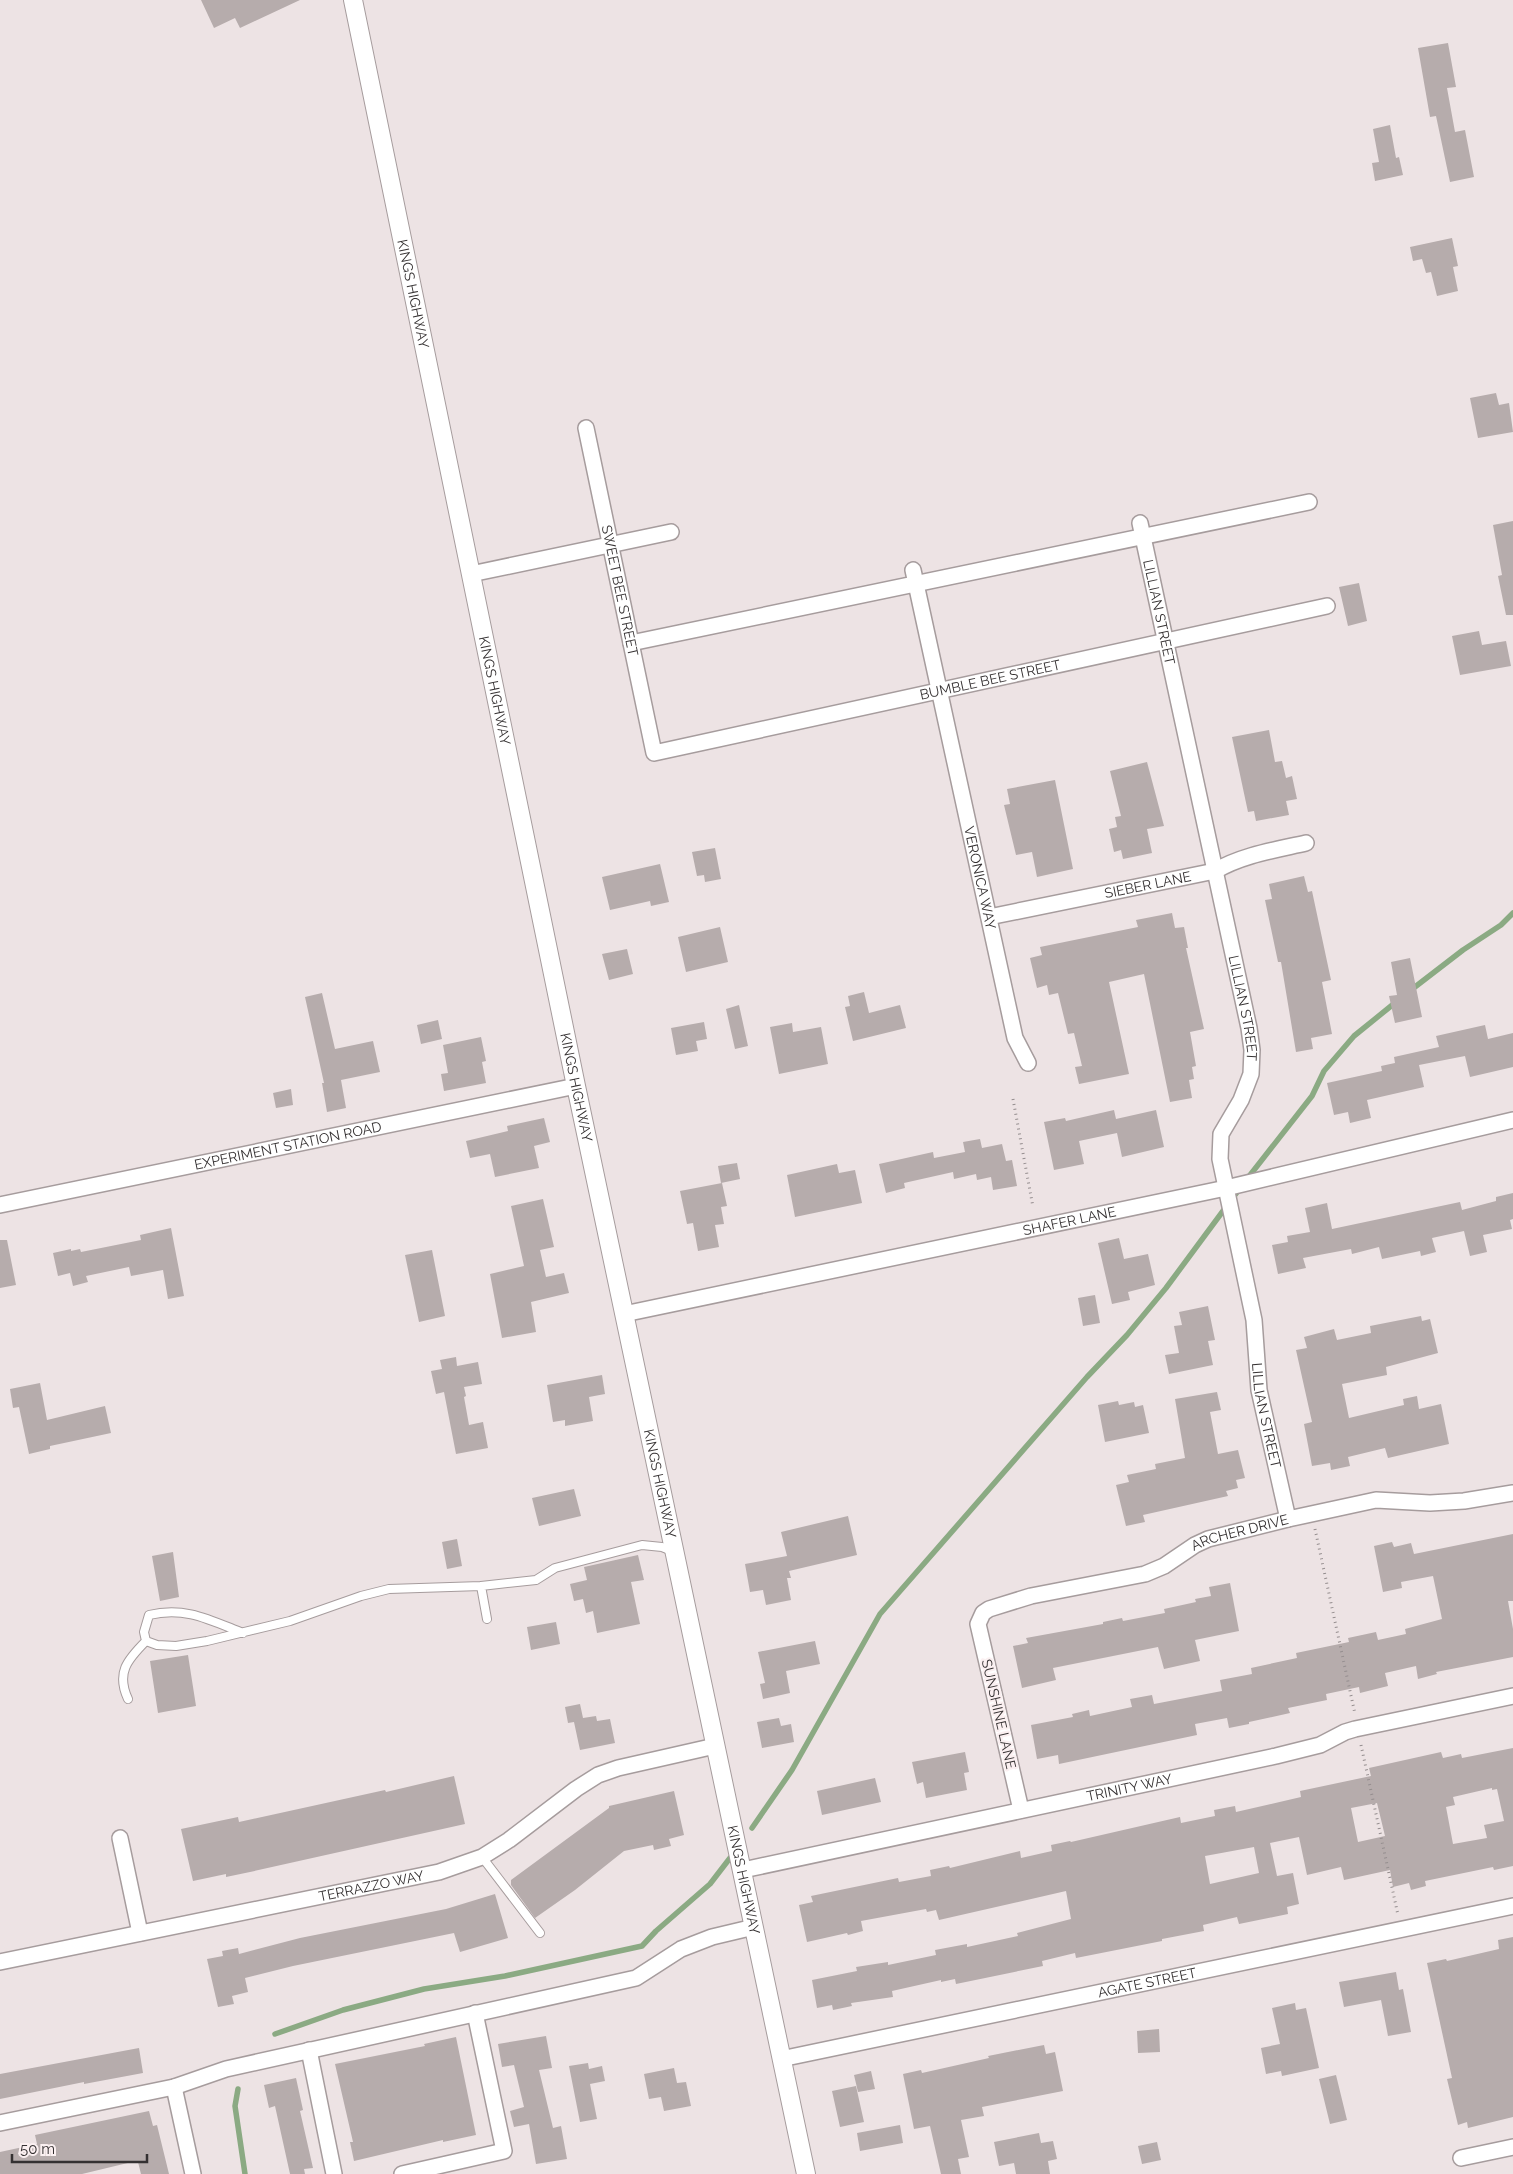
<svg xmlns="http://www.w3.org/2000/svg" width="1513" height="2174" viewBox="0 0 1513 2174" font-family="Raleway,sans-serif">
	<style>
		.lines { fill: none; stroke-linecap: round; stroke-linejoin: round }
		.stream { stroke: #8baa83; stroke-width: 5.5 }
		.building { fill: #b6acac; fill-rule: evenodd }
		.service-casing { stroke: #a69c9d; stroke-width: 10 }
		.minor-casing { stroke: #a69c9d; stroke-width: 18 }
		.tertiary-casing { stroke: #a69c9d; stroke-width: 20 }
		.path { stroke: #958e8f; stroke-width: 3; stroke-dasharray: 1 4; stroke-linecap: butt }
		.service { stroke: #fff; stroke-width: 8 }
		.minor { stroke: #fff; stroke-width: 15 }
		.tertiary { stroke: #fff; stroke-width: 18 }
		.labels { text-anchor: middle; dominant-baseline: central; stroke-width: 4.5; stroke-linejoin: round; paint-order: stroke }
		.street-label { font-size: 14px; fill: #353132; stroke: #fbf0f1 }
	</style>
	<rect width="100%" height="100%" fill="#ede3e4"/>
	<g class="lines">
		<path class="stream" d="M1411,990L1463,950L1501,925L1513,913
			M1247,1179L1312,1096L1324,1071L1354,1036L1396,1002
			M752,1828L792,1770L880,1614L1087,1377L1127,1335L1166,1288L1240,1188
			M275,2034L343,2010L424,1989L505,1976L642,1946L656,1931L710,1884L730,1858
			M238,2089L235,2106L245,2174"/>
	</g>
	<path class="building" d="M201,0H300L240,28L235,18L214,28Z
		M1448,43L1456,87L1447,88L1455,132L1465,130L1474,177L1450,182L1436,116L1430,117L1418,48Z
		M1390,125L1396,158L1399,157L1403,175L1375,181L1372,163L1379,162L1373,129Z
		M1452,238L1458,266L1453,267L1458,291L1437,296L1431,272L1426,273L1422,259L1413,261L1410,247Z
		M1496,393L1499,405L1509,403L1513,432L1478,438L1470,398Z
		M1513,521V615H1506L1498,576L1502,575L1493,525Z
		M1359,583L1367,621L1348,626L1339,587Z
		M1479,631L1482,645L1506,641L1511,666L1460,675L1452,636Z
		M1269,730L1275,762L1282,761L1286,778L1292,776L1297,799L1286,801L1289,815L1256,821L1254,811L1248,812L1232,737Z
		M1147,762L1164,826L1147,829L1152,853L1123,859L1121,850L1114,852L1109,829L1117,827L1115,817L1121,816L1110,771Z
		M1055,780L1073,869L1037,877L1032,852L1016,855L1004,805L1010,804L1007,789Z
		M715,848L721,879L705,882L704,875L697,876L692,852Z
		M660,864L669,902L651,906L650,901L610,910L602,877Z
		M1304,876L1308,892L1312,891L1331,980L1322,982L1332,1034L1311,1038L1313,1049L1296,1052L1281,962H1278L1265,900L1272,899L1269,884Z
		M1172,913L1175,928L1184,927L1188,948H1186L1204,1029L1190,1032L1196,1066L1192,1067L1194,1079L1189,1080L1192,1098L1170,1102L1144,974L1109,982L1129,1074L1079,1084L1075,1067L1082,1066L1074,1033L1068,1034L1058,993L1049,995L1047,985L1037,988L1030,958L1042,955L1040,947L1138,927L1136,920Z
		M720,927L728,962L686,972L678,937Z
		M627,949L633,974L609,980L602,954Z
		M1410,958L1422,1017L1395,1023L1389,996L1397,995L1391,962Z
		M864,992L869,1013L900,1005L906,1028L853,1041L845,1007L850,1006L848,996Z
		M322,993L335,1049L373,1041L380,1072L341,1080L346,1108L327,1112L322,1083H324L305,997Z
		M739,1005L748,1046L735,1049L726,1009Z
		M438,1020L442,1039L421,1044L417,1025Z
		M704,1022L707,1039L696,1041L698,1051L676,1055L671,1028Z
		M792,1023L793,1032L821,1027L828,1064L779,1074L770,1027Z
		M1485,1025L1488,1039L1513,1033V1067L1470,1077L1465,1056L1419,1065L1424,1087L1367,1100L1371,1118L1350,1123L1348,1112L1334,1115L1327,1083L1382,1071L1381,1066L1395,1063L1394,1057L1439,1047L1436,1036Z
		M481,1037L486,1061L482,1062L486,1083L444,1091L441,1074L448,1073L443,1045Z
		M291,1089L293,1105L276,1108L273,1093Z
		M1114,1110L1116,1119L1156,1110L1164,1147L1122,1157L1117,1133L1079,1141L1084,1164L1054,1170L1044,1122L1065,1118L1066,1121Z
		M544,1118L550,1142L534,1146L539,1168L495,1177L490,1154L470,1158L466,1141L508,1131L507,1126Z
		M980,1139L982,1148L1002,1144L1006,1161L1012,1160L1017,1186L993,1190L991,1177L977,1180L976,1174L954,1179L953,1172L904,1183L905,1188L886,1193L879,1164L933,1152L934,1158L965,1152L963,1142Z
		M737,1163L740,1179L721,1183L718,1166Z
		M837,1164L839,1173L855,1170L862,1203L795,1217L787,1175Z
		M722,1183L727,1206L721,1207L724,1224L715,1225L719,1247L698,1251L693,1223L687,1224L680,1191Z
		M1513,1193V1219L1510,1220L1512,1229L1483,1235L1487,1252L1470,1256L1464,1231L1432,1238L1436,1252L1421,1256L1420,1251L1382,1259L1379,1247L1352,1254L1351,1249L1303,1258L1306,1268L1278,1274L1272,1245L1288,1242L1287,1236L1310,1232L1305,1208L1327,1203L1332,1229L1460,1202L1462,1210L1496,1201V1197Z
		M543,1199L554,1247L540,1250L546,1277L564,1273L569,1293L531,1302L536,1332L502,1338L490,1274L524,1266L511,1206Z
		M171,1228L184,1296L168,1299L163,1270L131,1276L129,1267L86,1276L88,1282L73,1286L70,1273L58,1276L53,1253L71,1249V1251L80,1249L81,1252L141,1240L140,1235Z
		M1119,1238L1124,1259L1148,1254L1155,1285L1128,1292L1130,1300L1112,1304L1098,1243Z
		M0,1240H7L16,1285L0,1288Z
		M432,1250L445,1316L419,1322L405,1255Z
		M1095,1295L1100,1323L1083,1326L1078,1298Z
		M1208,1306L1215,1340L1208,1341L1213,1365L1169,1374L1165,1355L1179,1353L1174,1326L1182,1325L1179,1312Z
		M1421,1316L1422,1321L1430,1319L1438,1353L1386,1367L1387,1375L1342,1384L1349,1418L1404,1405L1403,1399L1417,1396L1419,1409L1441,1404L1449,1444L1388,1458L1385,1448L1348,1457L1350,1466L1331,1470L1330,1463L1312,1466L1304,1424L1312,1422L1296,1350L1307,1348L1304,1337L1334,1329L1337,1340L1371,1333L1370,1326Z
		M456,1357L457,1366L478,1362L482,1384L464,1387L466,1396L464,1397L469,1425L483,1422L488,1448L456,1454L444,1392L436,1394L431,1371L442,1369L440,1360Z
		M602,1375L605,1394L589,1397L593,1421L565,1426V1420L553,1422L547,1385Z
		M40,1383L47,1420L105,1406L111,1433L50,1446V1449L29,1454L19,1407L13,1408L10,1389Z
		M1217,1392L1221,1410L1210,1412L1218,1454L1238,1450L1245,1478L1236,1480L1238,1488L1226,1491L1228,1496L1143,1515L1145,1522L1126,1526L1116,1485L1129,1482L1127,1475L1156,1469L1155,1464L1185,1458L1175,1399Z
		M1118,1401L1119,1405L1134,1402L1135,1407L1143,1405L1149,1433L1105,1442L1098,1405Z
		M574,1489L581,1516L539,1526L532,1498Z
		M848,1516L857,1555L789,1571L791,1578H787L791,1600L766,1605L763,1590L750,1592L745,1564L787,1556L781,1532Z
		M1513,1534V1601H1508L1513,1629V1657L1436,1672L1437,1674L1418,1679L1416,1666L1385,1673L1388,1686L1360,1693L1359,1687L1326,1694L1327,1700L1288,1708L1290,1713L1249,1722V1724L1229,1728L1227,1718L1195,1724L1197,1735L1059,1764L1058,1755L1037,1759L1031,1725L1073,1717L1072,1714L1089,1710L1090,1716L1132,1707L1130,1699L1152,1695L1154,1704L1222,1691L1220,1680L1252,1674L1251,1668L1297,1658L1296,1653L1349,1642L1348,1638L1376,1632L1378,1640L1406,1634L1405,1629L1442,1619L1433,1576L1401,1582L1402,1588L1383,1592L1374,1546L1392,1542L1394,1547L1411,1543L1414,1554Z
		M457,1539L462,1566L447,1569L442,1542Z
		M173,1552L179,1597L160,1601L152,1556Z
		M638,1555L644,1580L631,1582L640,1624L597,1633L593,1611L586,1613L583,1599L574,1601L570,1584L587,1580L584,1567Z
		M1230,1583L1239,1631L1195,1640L1200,1661L1164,1669L1158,1647L1053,1668L1056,1680L1022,1688L1013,1646L1028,1643L1026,1638L1103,1624V1622L1122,1618L1123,1621L1165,1613L1164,1609L1196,1602L1195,1599L1211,1596L1209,1587Z
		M556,1622L560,1644L531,1650L527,1627Z
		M815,1641L820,1664L786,1671L790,1693L763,1699L760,1684L765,1683L758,1652Z
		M188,1655L196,1706L158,1713L150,1661Z
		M580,1704L583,1718L596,1716L597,1721L610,1719L615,1743L580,1750L574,1722L568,1723L565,1707Z
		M779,1718L781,1726L791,1724L794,1742L762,1748L757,1722Z
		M1513,1748V1866L1494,1870L1493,1867L1425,1881L1426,1886L1411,1890L1409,1883L1393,1887L1390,1870L1344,1880L1341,1867L1307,1875L1299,1837L1270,1843L1277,1876L1293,1873L1299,1904L1287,1907L1288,1914L1239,1924L1237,1917L1203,1925L1204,1931L1162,1939V1941L1076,1958L1075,1953L1042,1961L1043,1966L956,1984L955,1979L941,1982V1980L892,1991L893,1997L851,2003L852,2006L833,2010L832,2005L817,2008L812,1980L857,1971L856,1967L888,1962V1965L936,1955L935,1950L967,1944V1947L1018,1936L1017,1933L1071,1919L1066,1891L939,1920L936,1910L927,1912L926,1909L861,1921L863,1931L848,1935L847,1933L807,1942L799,1905L813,1902L811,1896L898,1878L899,1882L931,1876L930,1870L949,1866L950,1868L1020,1851L1021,1858L1052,1851L1051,1845L1070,1841L1071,1842L1180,1817L1181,1823L1215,1816L1214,1810L1235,1806L1236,1812L1301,1797L1300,1791L1371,1776L1369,1768L1441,1752L1443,1758L1461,1754L1462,1758ZM1492,1788V1790L1497,1789L1504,1821L1484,1825L1487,1838L1453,1844L1446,1807L1455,1805L1453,1797ZM1377,1803L1385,1836L1358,1842L1351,1808ZM1254,1847L1259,1873L1210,1884L1205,1856Z
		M965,1752L969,1772L964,1773L967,1790L926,1798L923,1782L917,1784L912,1762Z
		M454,1776L465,1824L250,1872L226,1877V1874L193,1881L181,1829L238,1817L239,1822L385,1790L386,1792Z
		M875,1778L881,1802L822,1815L817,1791Z
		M674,1791L684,1835L669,1839L671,1846L654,1850L653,1845L624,1851L575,1890L535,1918L511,1885V1880L609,1808V1806Z
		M495,1894L508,1938L460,1952L454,1933L293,1966L245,1978L248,1992L232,1996L234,2004L218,2007L207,1959L223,1956L222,1951L238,1948L239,1954L300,1938L446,1909Z
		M1513,1937V2117L1468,2128L1467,2122L1458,2125L1447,2079L1452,2078L1427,1963L1446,1959L1447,1961L1499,1949L1498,1940Z
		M1396,1972L1399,1990L1403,1989L1411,2032L1388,2036L1381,2000L1344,2007L1339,1982Z
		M1295,2003L1296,2010L1306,2008L1319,2068L1282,2076L1281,2071L1266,2074L1261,2048L1280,2044L1272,2008Z
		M1159,2029L1160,2052L1138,2053L1137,2031Z
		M546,2036L552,2068L539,2070L553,2128L561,2126L567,2159L536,2164L529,2124L514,2127L510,2111L524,2107L514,2065L502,2067L498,2044Z
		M456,2037L476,2135L443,2142V2140L354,2161L350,2142H353L335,2064L425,2046L424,2044Z
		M1044,2045L1046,2054L1055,2052L1063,2091L982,2107L984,2116L961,2120L969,2157L958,2159L961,2174H941L930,2126L914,2129L903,2074L921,2070L922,2073L989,2058L988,2056Z
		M139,2048L143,2073L84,2084V2082L0,2099V2074Z
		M588,2063L589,2069L602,2066L605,2081L590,2084L597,2119L580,2122L569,2066Z
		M674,2068L677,2083L686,2082L691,2106L664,2111L661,2097L649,2099L644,2074Z
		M871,2071L875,2089L858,2092L854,2075Z
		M1336,2075L1347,2120L1330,2124L1319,2079Z
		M296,2078L303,2110L300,2111L313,2168L304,2169L305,2174H290L275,2106L269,2108L264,2085Z
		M856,2086L864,2122L840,2127L832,2091Z
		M149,2111L153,2126L157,2125L169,2174H141L138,2162L136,2161L82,2174H0V2152L37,2144L35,2135Z
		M900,2125L903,2143L860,2151L857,2133Z
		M1039,2133L1041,2143L1053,2141L1057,2159L1048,2161L1050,2174H1016L1014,2163L999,2166L994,2142Z
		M1157,2142L1161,2160L1142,2164L1138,2146Z"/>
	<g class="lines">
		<g class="service-casing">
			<path id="service" d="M481,1586L487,1619
				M243,1633C210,1620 185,1606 149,1615L144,1632L146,1641L157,1645L176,1646L207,1641L290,1621L361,1596L389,1589L481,1586L536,1580L555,1568L642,1545L662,1547L672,1551
				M128,1699C116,1673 127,1660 146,1641
				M482,1857L540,1933"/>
		</g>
		<g class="minor-casing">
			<g id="minor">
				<path id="s1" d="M586,428L654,753L1327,606"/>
				<path id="s2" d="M1140,523L1249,1028L1252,1050L1251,1074L1241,1100L1221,1134L1220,1159L1254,1320L1259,1390L1288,1519"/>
				<path id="s3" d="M913,570L1015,1038L1028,1063"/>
				<path d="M471,574L671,532"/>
				<path d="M631,643L1309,502"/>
				<path id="s4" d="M989,917L1215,871C1242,855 1275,850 1306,843"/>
				<path id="s5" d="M0,1205L576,1086"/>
				<path id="s6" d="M624,1314L1226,1188L1513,1120"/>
				<path id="s7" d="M1021,1810L978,1624L983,1613L989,1609L1031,1596L1145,1574L1164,1566L1195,1545L1208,1539L1288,1519L1376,1500L1430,1503L1464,1501L1513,1493"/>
				<path d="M120,1838L140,1933"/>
				<path id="s8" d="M743,1870L1276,1756L1320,1745L1345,1732L1355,1729L1513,1696"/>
				<path id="s9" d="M0,1962L439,1872L482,1857L509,1840L576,1789L598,1775L618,1768L715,1746"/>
				<path d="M309,2050L334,2174"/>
				<path id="s10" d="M781,2059L1513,1906"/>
				<path d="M174,2087L193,2174"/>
				<path d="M0,2123L174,2087L226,2069L636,1978L681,1949L712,1937L754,1927"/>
				<path d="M1461,2158L1513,2147"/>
				<path d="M402,2174L504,2151L475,2013"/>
			</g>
		</g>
		<g class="tertiary-casing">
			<g id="tertiary">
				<path id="s11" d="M353,0L576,1086L806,2174"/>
			</g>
		</g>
		<path class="path" d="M1013,1099L1033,1207
			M1315,1529L1355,1714
			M1361,1745L1398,1915"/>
		<use href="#service" class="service"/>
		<use href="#minor" class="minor"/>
		<use href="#tertiary" class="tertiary"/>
	</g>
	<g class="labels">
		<g class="street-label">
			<text stroke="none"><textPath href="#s11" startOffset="300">KINGS HIGHWAY</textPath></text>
			<text stroke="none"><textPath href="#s1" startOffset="166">SWEET BEE STREET</textPath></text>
			<text stroke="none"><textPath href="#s2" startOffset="91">LILLIAN STREET</textPath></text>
			<text stroke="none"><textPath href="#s1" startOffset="676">BUMBLE BEE STREET</textPath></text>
			<text stroke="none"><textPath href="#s11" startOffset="705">KINGS HIGHWAY</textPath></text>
			<text stroke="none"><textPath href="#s3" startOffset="315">VERONICA WAY</textPath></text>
			<text stroke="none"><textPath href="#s4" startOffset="162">SIEBER LANE</textPath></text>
			<text stroke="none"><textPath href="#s2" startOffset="496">LILLIAN STREET</textPath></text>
			<text stroke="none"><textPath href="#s11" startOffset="1110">KINGS HIGHWAY</textPath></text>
			<text stroke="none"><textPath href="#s5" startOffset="294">EXPERIMENT STATION ROAD</textPath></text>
			<text stroke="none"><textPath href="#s6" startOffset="455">SHAFER LANE</textPath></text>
			<text stroke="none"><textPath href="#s2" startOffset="916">LILLIAN STREET</textPath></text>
			<text stroke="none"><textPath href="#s11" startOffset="1515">KINGS HIGHWAY</textPath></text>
			<text stroke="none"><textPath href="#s7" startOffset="475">ARCHER DRIVE</textPath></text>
			<text transform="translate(999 1714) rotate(77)">SUNSHINE LANE</text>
			<text stroke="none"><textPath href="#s8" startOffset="395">TRINITY WAY</textPath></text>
			<text stroke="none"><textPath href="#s11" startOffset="1920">KINGS HIGHWAY</textPath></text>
			<text stroke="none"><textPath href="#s9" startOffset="379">TERRAZZO WAY</textPath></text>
			<text stroke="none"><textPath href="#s10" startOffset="374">AGATE STREET</textPath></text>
		</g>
	</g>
	<path d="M12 2154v8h135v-8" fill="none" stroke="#353132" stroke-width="2.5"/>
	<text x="20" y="2154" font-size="15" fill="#353132" stroke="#fbf0f1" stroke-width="4" paint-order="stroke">50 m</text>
</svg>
